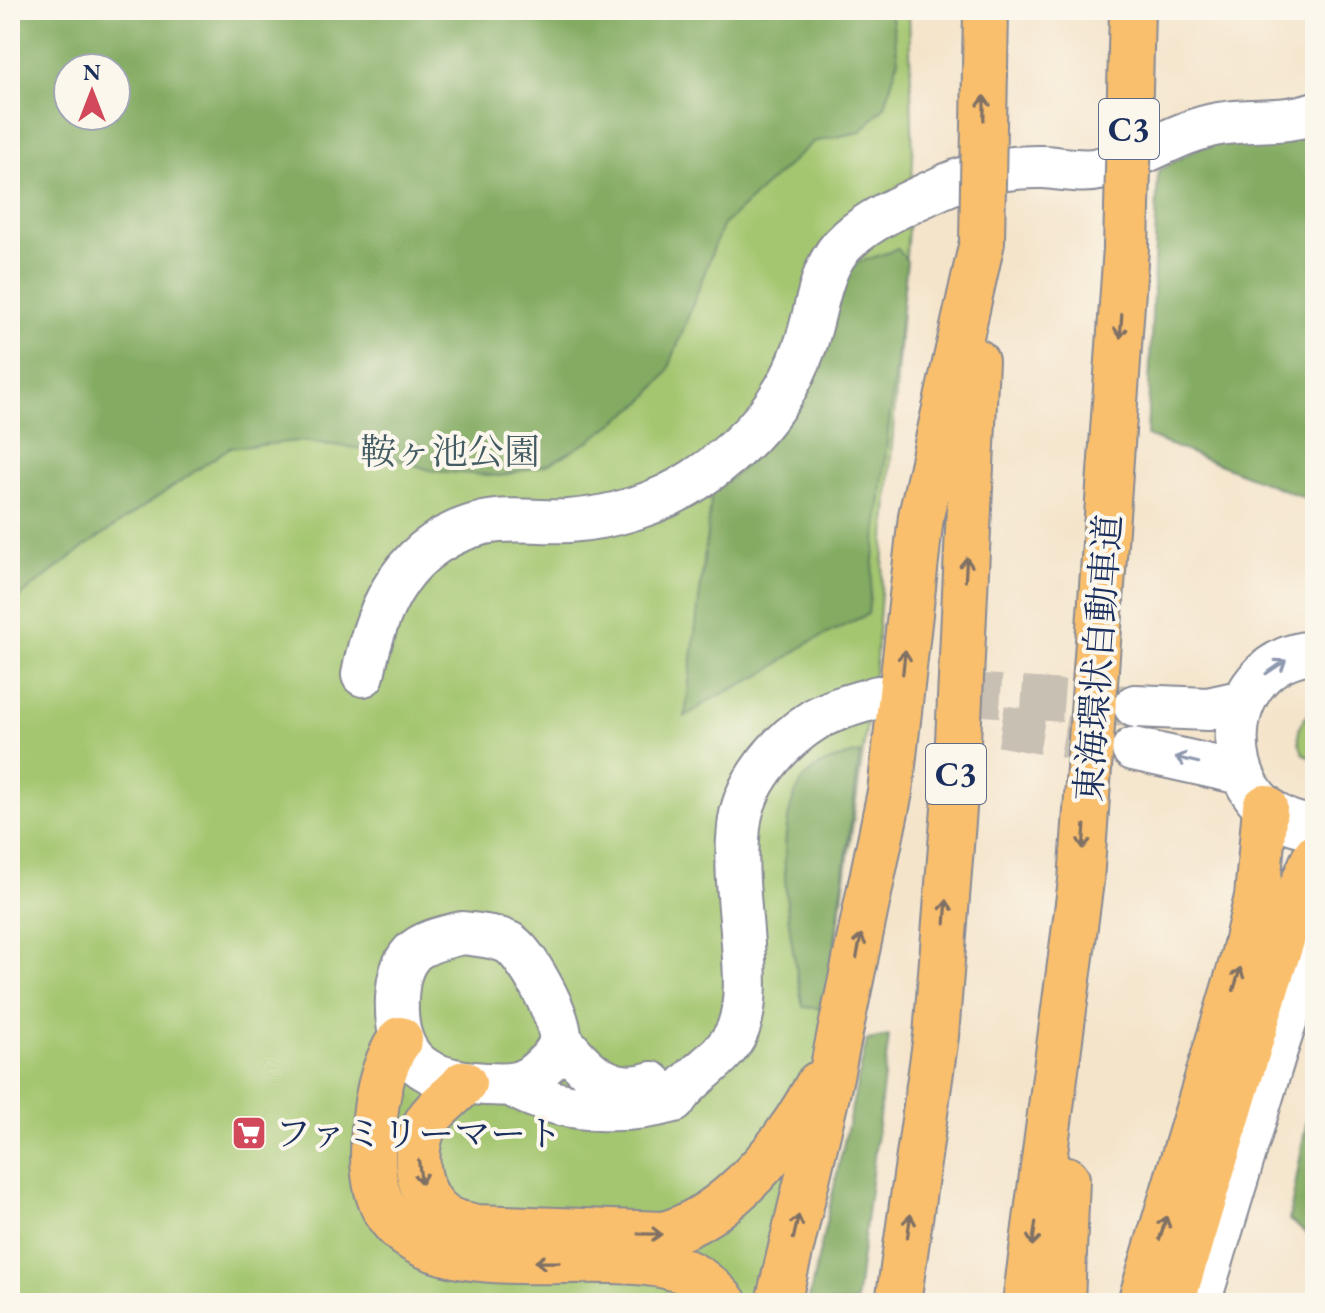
<svg xmlns="http://www.w3.org/2000/svg" width="1325" height="1313" viewBox="0 0 1325 1313" font-family="'EB Garamond','Noto Serif JP',serif">
	<style>
		.green { fill: #a4c66f; stroke: #607a66; stroke-width: 2; fill-rule: evenodd }
		.forest { fill: #83ab62; stroke: #4f6d60; stroke-width: 2; fill-rule: evenodd }
		.lines { fill: none; stroke-linecap: round; stroke-linejoin: round }
		.minor-tunnel { stroke: #c9c0b4; stroke-width: 42; stroke-dasharray: 42 21; stroke-linecap: butt }
		.minor-casing { stroke: #888a94; stroke-width: 46 }
		.highway-casing { stroke: #888a94; stroke-width: 48 }
		.minor { stroke: #fff; stroke-width: 42 }
		.highway { stroke: #f9bf6d; stroke-width: 44 }
		.highway-bridge-casing { stroke: #888a94; stroke-width: 48; stroke-linecap: butt }
		.highway-bridge { stroke: #f9bf6d; stroke-width: 44 }
		.oneway { stroke: #7f7065 }
		.oneway2 { stroke: #8d97ae }
		.labels { text-anchor: middle; dominant-baseline: central; stroke-width: 8; stroke-linejoin: round; paint-order: stroke }
		.shield { fill: #fbf7ec; stroke: #5e6b89; stroke-width: 2 }
		.shield-label { font-size: 34px; font-weight: bold; fill: #1b2f5e }
		.park-label { font-size: 36px; fill: #445c63; stroke: #fbf7ec }
		.street-label { font-size: 36px; fill: #1b2f5e; stroke: #fbf7ec }
		.poi-label { font-size: 36px; fill: #1b2f5e; stroke: #fbf7ec; text-anchor: start }
	</style>
	<rect width="100%" height="100%" fill="#fbf7ec"/>
	<filter id="ink" filterUnits="userSpaceOnUse"><feTurbulence type="fractalNoise" baseFrequency=".0125" numOctaves="2"/><feDisplacementMap in="SourceGraphic" scale="16" xChannelSelector="R" yChannelSelector="G"/><feConvolveMatrix kernelMatrix="1 2 1 2 8 2 1 2 1" color-interpolation-filters="sRGB"/></filter>
	<filter id="wash" filterUnits="userSpaceOnUse"><feTurbulence type="fractalNoise" baseFrequency=".006" numOctaves="4" result="noise"/><feDisplacementMap in="SourceGraphic" scale="32" xChannelSelector="R" yChannelSelector="G"/><feGaussianBlur stdDeviation="1.8" result="paint"/><feColorMatrix in="noise" values="0 0 0 0 0 0 0 0 0 0 0 0 0 0 0 0 0 1.4 0 .05"/><feComposite in="paint" operator="in"/></filter>
	<g filter="url(#wash)">
		<rect width="100%" height="100%" fill="#f4e4ca"/>
		<path class="green" d="M10,10H909L913,162L876,660L785,1303H10ZM68,68H116V116H68Z
			M1315,710V761L1303,753C1295,735 1297,720 1315,710Z"/>
		<path class="forest" d="M10,10H891L898,60L885,106L860,132L813,142L722,226L667,373L645,400L591,440L549,464L500,476L433,471L365,449L300,441L229,448L86,546L10,604ZM68,68H116V116H68Z
			M1315,128V502L1147,436L1158,171L1206,144Z
			M898,249L907,261L868,614L808,643L765,673L708,701L685,717L712,492C793,438 822,353 851,265Z
			M860,753L826,1009L803,1007C793,952 762,808 814,769C827,760 845,757 860,753Z
			M889,1036L856,1303H808L867,1040Z
			M1315,1074V1240L1289,1220Z"/>
	</g>
	<g filter="url(#ink)">
		<g class="lines">
			<path class="minor-tunnel" d="M959,693L1128,706
				M876,716L950,717L1124,747"/>
			<g class="minor-casing">
				<path id="minor" d="M1315,652C1211,659 1210,819 1315,827
					M363,675C376,605 406,541 484,523C512,517 540,523 569,521C612,518 659,504 695,480C746,447 785,404 805,346C818,311 818,266 848,240C873,217 908,203 938,189C972,173 1007,166 1044,167C1061,168 1083,173 1099,169C1140,159 1177,131 1219,124C1252,118 1283,124 1315,113
					M1135,706L1208,709L1244,701
					M1133,749L1241,773
					M462,933C478,935 496,936 509,943C527,954 561,1017 560,1038C560,1051 546,1064 537,1072C521,1086 506,1085 486,1084C427,1081 394,1063 397,998C398,982 400,966 412,953C424,941 446,937 462,933Z
					M561,1040C585,1070 610,1097 652,1083
					M513,1086C557,1112 625,1115 674,1101C691,1073 725,1061 738,1029C749,999 744,961 742,931C739,896 735,862 739,827C743,783 779,742 814,720C833,709 857,703 878,697
					M1199,1303L1275,1053L1315,935"/>
			</g>
			<g class="highway-casing">
				<path id="highway" d="M400,1039C378,1071 373,1117 373,1156C373,1313 584,1238 681,1270C699,1276 713,1289 725,1303
					M464,1083C453,1097 435,1107 426,1123C410,1153 417,1199 447,1218C455,1223 467,1224 476,1227L664,1234C729,1216 787,1143 818,1084
					M778,1303L827,1095L890,792L921,516L982,242
					M898,1303L936,1036L956,783L976,361
					M1025,1303L1081,881L1126,248
					M1062,1303L1067,1179
					M1140,1303L1241,965L1257,897L1265,807
					M1172,1303L1268,983L1293,906L1315,856"/>
			</g>
			<use href="#minor" class="minor"/>
			<use href="#highway" class="highway"/>
			<g class="highway-bridge-casing">
				<path id="highway-bridge" d="M982,242L986,10
					M1126,248L1132,10"/>
			</g>
			<use href="#highway-bridge" class="highway-bridge"/>
		</g>
		<defs><path id="oneway-shaft" d="M-6 0H5M1.5-3L5.5 0L1.5 3" fill="none" stroke-width="1.6" stroke-linecap="round" stroke-linejoin="round" transform="scale(2)"/></defs>
		<g class="oneway">
			<use href="#oneway-shaft" transform="translate(984 108) rotate(-89)"/>
			<use href="#oneway-shaft" transform="translate(1121 326) rotate(94)"/>
			<use href="#oneway-shaft" transform="translate(966 569) rotate(-87)"/>
			<use href="#oneway-shaft" transform="translate(904 662) rotate(-84)"/>
			<use href="#oneway-shaft" transform="translate(1084 837) rotate(94)"/>
			<use href="#oneway-shaft" transform="translate(946 912) rotate(-86)"/>
			<use href="#oneway-shaft" transform="translate(859 946) rotate(-79)"/>
			<use href="#oneway-shaft" transform="translate(1237 979) rotate(-73)"/>
			<use href="#oneway-shaft" transform="translate(420 1172) rotate(83)"/>
			<use href="#oneway-shaft" transform="translate(909 1226) rotate(-82)"/>
			<use href="#oneway-shaft" transform="translate(796 1227) rotate(-77)"/>
			<use href="#oneway-shaft" transform="translate(1163 1228) rotate(-73)"/>
			<use href="#oneway-shaft" transform="translate(650 1234) rotate(1)"/>
			<use href="#oneway-shaft" transform="translate(1034 1234) rotate(98)"/>
			<use href="#oneway-shaft" transform="translate(547 1262) rotate(-179)"/>
		</g>
		<g class="oneway2">
			<use href="#oneway-shaft" transform="translate(1276 667) rotate(-34)"/>
			<use href="#oneway-shaft" transform="translate(1187 760) rotate(-167)"/>
		</g>
	</g>
	<defs>
		<g id="supermarket-square" transform="scale(1.8)"><rect x="-9" y="-9" width="18" height="18" rx="4" fill="#d1495b" stroke="#fbf7ec"/><path d="M-6-5.5h2.5l.6 2H6L4.5 2H-2.5L-4.4-4H-6ZM-1.5 3.2a1.3 1.3 0 1 0 .1 0ZM3 3.2a1.3 1.3 0 1 0 .1 0Z" fill="#fff"/></g>
	</defs>
	<g fill-rule="evenodd">
		<use href="#supermarket-square" x="249" y="1133"/>
	</g>
	<g class="labels">
		<g class="shield">
			<rect x="1099" y="99" width="60" height="60" rx="6"/>
			<rect x="926" y="744" width="60" height="60" rx="6"/>
		</g>
		<g class="shield-label">
			<text x="1129" y="129">C3</text>
			<text x="956" y="774">C3</text>
		</g>
		<g class="park-label">
			<text x="450" y="451">鞍ヶ池公園</text>
		</g>
		<g class="street-label">
			<text transform="translate(1098 658) rotate(-86)">東海環状自動車道</text>
		</g>
		<g class="poi-label">
			<text x="275" y="1133">ファミリーマート</text>
		</g>
	</g>
	<rect width="1325" height="1313" fill="none" stroke="#fbf7ec" stroke-width="40"/>
	<g transform="translate(92 92)"><circle r="38" fill="#fbf7ec" stroke="#a1a7b3" stroke-width="2"/>
	<path d="M0-6L14 30L0 20L-14 30Z" fill="#d1495b"/>
	<text y="-12" font-size="22" font-weight="bold" text-anchor="middle" fill="#1b2f5e">N</text>
	</g>
</svg>
